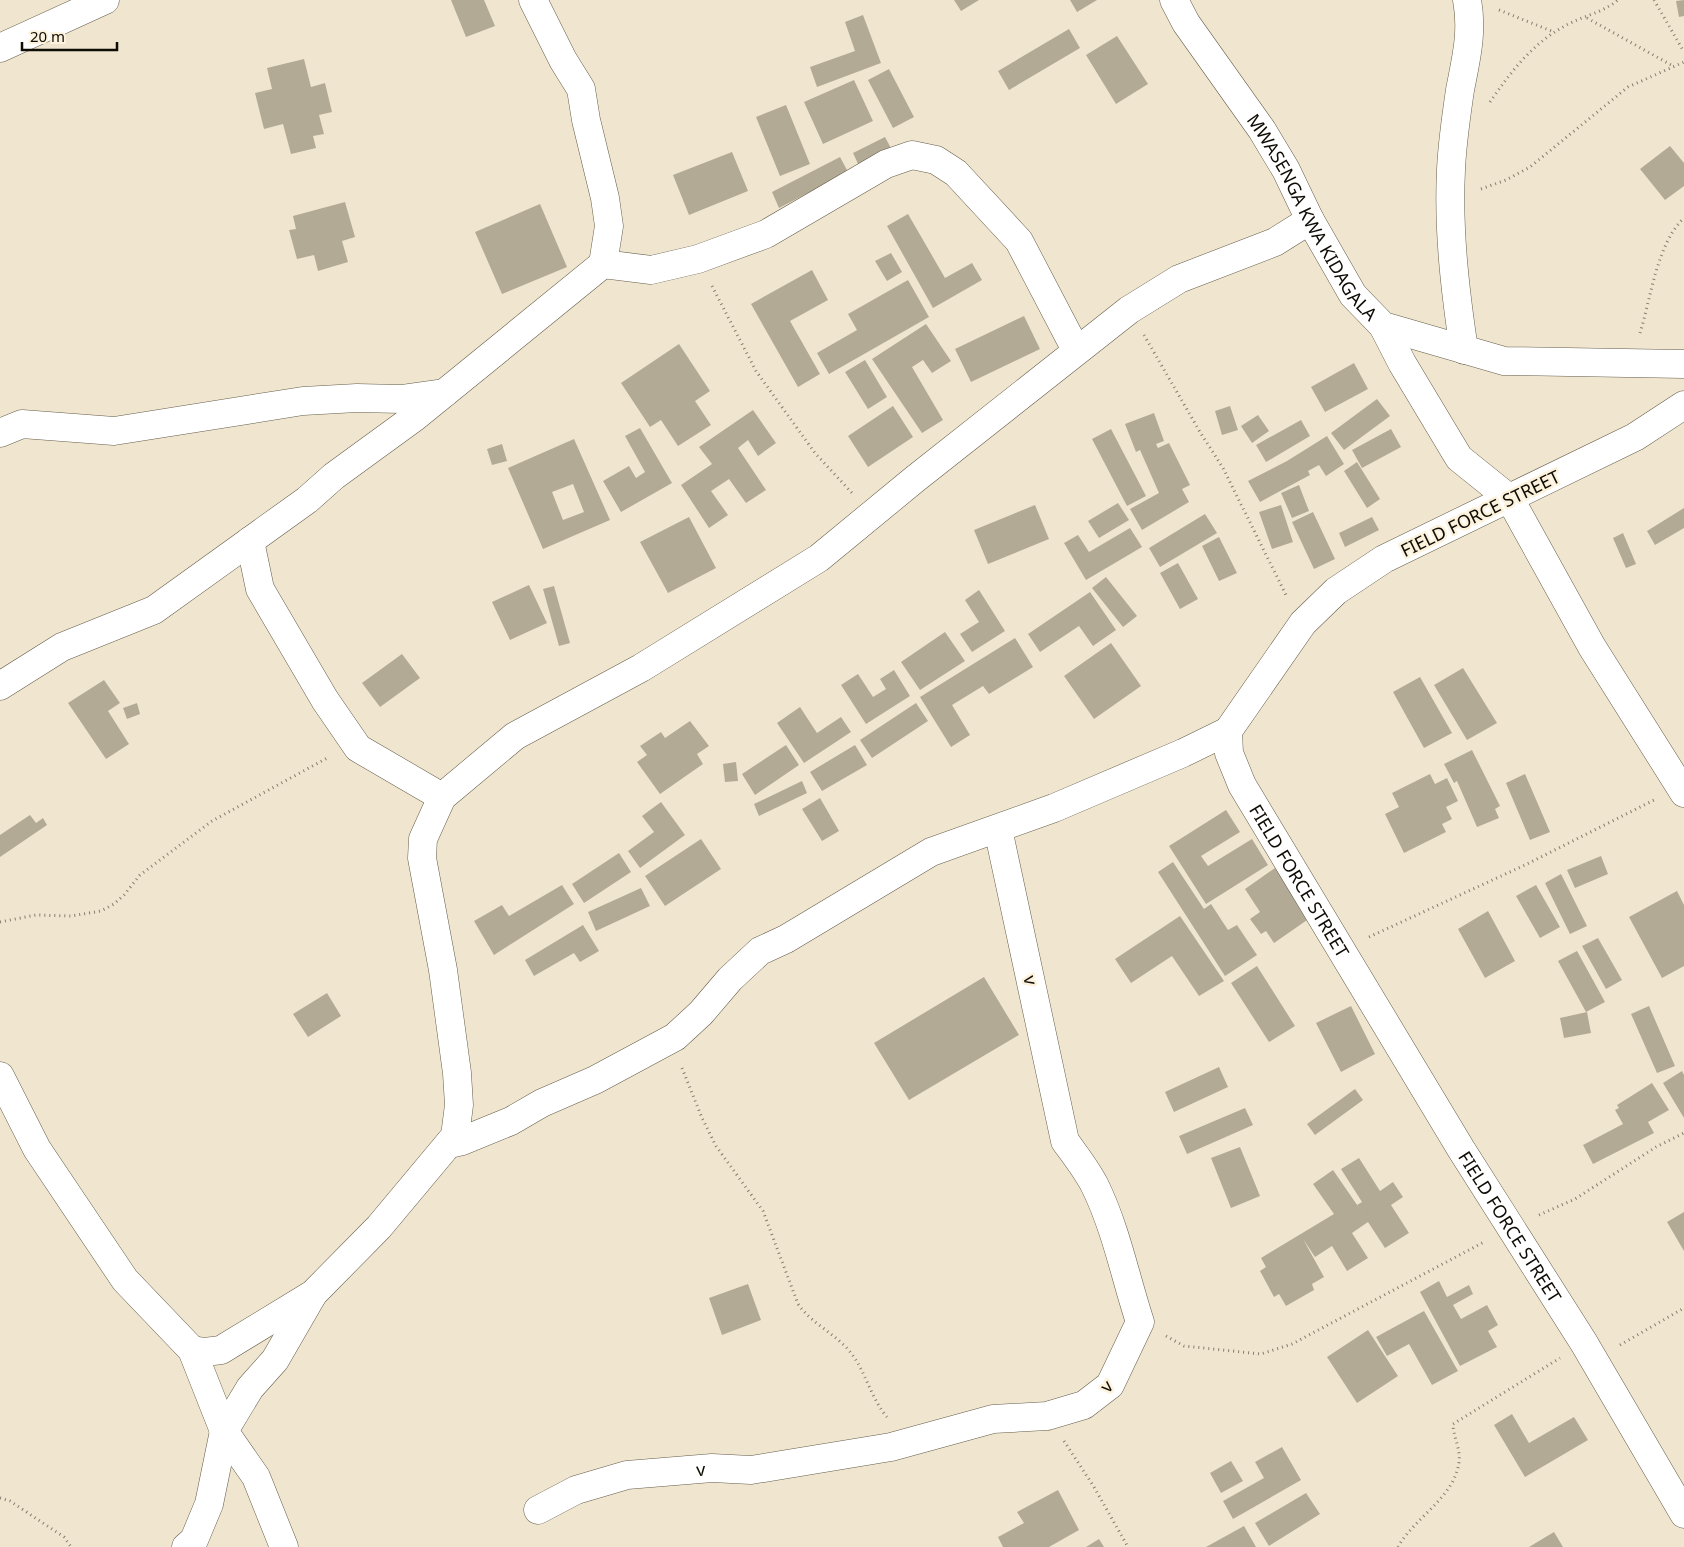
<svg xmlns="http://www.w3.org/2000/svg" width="1684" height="1547" viewBox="0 0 1684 1547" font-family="'Noto Sans',sans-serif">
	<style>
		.building { fill: #b3aa95; fill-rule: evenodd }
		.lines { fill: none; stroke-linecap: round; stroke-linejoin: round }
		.minor-casing { stroke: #655d4a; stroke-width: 29 }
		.path { stroke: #847d6f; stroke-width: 3; stroke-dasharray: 1 4; stroke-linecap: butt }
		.minor { stroke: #fff; stroke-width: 28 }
		.labels { text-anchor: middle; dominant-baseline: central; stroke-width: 5; stroke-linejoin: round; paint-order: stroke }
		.street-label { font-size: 18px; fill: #0f0c06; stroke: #fdf3dd }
	</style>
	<rect width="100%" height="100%" fill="#f0e6d0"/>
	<path class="building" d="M451,0H484L495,26L466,37Z
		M954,0H979L961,11Z
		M1070,0H1097L1077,12Z
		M1684,0V16L1679,17L1676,1Z
		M863,15L881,63L817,87L810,67L855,51L845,22Z
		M1069,29L1080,48L1009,90L998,71Z
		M1117,36L1148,84L1116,104L1086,55Z
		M304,59L311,87L325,83L332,112L319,115L324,134L313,136L316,148L291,154L283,124L264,129L255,93L272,89L267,68Z
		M889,69L914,117L893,128L868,80Z
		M854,80L873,121L823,144L804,102Z
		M786,105L810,164L780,176L756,117Z
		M885,137L893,152L860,168L853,153Z
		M1670,146L1684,163V186L1665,200L1640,169Z
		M732,152L748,191L689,215L673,175Z
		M840,157L848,172L779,208L772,192Z
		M345,202L355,237L342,241L348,262L318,271L314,255L297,259L289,230L296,229L293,216Z
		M540,204L567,267L502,294L475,232Z
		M908,214L945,278L972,263L982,280L933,308L887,226Z
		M891,253L902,272L887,281L875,261Z
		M812,270L828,300L790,321L820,374L798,387L751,304Z
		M908,280L929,317L829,374L817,353L857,330L848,314Z
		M1024,316L1040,349L971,382L955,349Z
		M926,324L951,361L932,373L923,360L912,367L943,420L922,433L872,359Z
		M679,344L710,391L695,401L711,425L678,446L661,420L650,427L621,383Z
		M865,360L887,397L868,409L845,372Z
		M1354,363L1368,389L1325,412L1311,387Z
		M1377,399L1390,416L1344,450L1331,433Z
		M893,406L913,437L868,467L848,436Z
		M1230,406L1238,430L1222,435L1215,411Z
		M753,410L776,443L758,456L748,440L738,448L766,490L746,503L729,479L711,491L728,515L709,528L681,485L712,464L699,447Z
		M1154,413L1164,441L1156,444L1158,448L1169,443L1190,485L1182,489L1189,502L1142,530L1130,509L1159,493L1140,450L1136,452L1125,424Z
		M1258,415L1269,431L1252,443L1241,426Z
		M1301,420L1310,436L1266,462L1256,445Z
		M640,428L672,483L621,512L603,481L629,466L636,478L645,472L625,436Z
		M1111,429L1146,496L1127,506L1092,439Z
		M1391,429L1401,447L1362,468L1352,450Z
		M1327,436L1344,464L1326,476L1319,465L1308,471L1310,475L1260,502L1248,481L1287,461Z
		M574,439L610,520L543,549L508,468ZM573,484L584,512L563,520L552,492Z
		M502,444L507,461L492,465L487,449Z
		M1357,462L1380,499L1367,508L1344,471Z
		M1299,485L1309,511L1292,518L1281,493Z
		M1118,503L1129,520L1099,538L1088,521Z
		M1035,505L1049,539L988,564L974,530Z
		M1281,505L1293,542L1272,549L1259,512Z
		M1684,508V528L1655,545L1647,531Z
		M1313,512L1335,559L1314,569L1292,522Z
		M1205,514L1217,533L1160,567L1149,548Z
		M689,517L716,568L668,593L640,542Z
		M1372,517L1379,530L1345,547L1339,533Z
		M1130,528L1142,547L1086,580L1064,543L1078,535L1089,552Z
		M1623,533L1636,564L1626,568L1613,538Z
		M1219,537L1237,573L1219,581L1202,546Z
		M1178,563L1198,599L1180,609L1160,573Z
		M1106,577L1137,616L1123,627L1092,588Z
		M529,585L547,623L510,640L492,602Z
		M554,586L570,643L559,646L543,589Z
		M979,590L1005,631L972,652L960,634L979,622L965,600Z
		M1090,592L1116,630L1093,646L1079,626L1040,652L1028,634Z
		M945,632L965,661L920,690L901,662Z
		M1015,638L1033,667L989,694L983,686L952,705L970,735L951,747L920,697Z
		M1111,643L1141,686L1094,719L1064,676Z
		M402,654L420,678L380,707L362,683Z
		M1463,668L1497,723L1467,740L1434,685Z
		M894,670L910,696L866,724L841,685L858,674L873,697L886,689L880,679Z
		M1420,677L1452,733L1424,748L1393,692Z
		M104,680L120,703L108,711L129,744L106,759L68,703Z
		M137,703L140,714L127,719L123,708Z
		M916,703L928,721L872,758L860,740Z
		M800,707L817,733L841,717L851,732L804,763L777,723Z
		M690,721L709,746L697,754L703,764L660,794L637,762L647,755L640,746L661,732L665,738Z
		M786,745L799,765L755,795L742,774Z
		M855,745L867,765L822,791L810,772Z
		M1472,750L1500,806L1495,809L1499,818L1477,827L1457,781L1454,783L1444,764Z
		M736,762L738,781L725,782L723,764Z
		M1430,774L1435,784L1447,778L1458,801L1446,807L1452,819L1442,824L1446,832L1404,853L1385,814L1399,807L1392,793Z
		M1525,774L1550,832L1530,840L1506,783Z
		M802,781L807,793L759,816L754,804Z
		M820,798L839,831L822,841L802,809Z
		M661,802L685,835L640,868L628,851L654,832L642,816Z
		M1226,810L1240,832L1201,856L1208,866L1252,839L1268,865L1206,904L1169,846Z
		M30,815L36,823L43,818L47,825L0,857V835Z
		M701,839L721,869L665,906L645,876Z
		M619,853L631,872L584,903L572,884Z
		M1601,856L1608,874L1575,888L1567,870Z
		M1173,862L1204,909L1211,904L1228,930L1237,925L1257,955L1225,976L1158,872Z
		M1275,868L1310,918L1274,943L1266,931L1261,934L1250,919L1260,912L1245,889Z
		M1561,874L1587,926L1570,934L1545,883Z
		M562,885L574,904L494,955L474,921L502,905L509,916Z
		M1536,885L1560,927L1540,938L1516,896Z
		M641,888L650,906L596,931L588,912Z
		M1677,891L1684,905V966L1662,978L1629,917Z
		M1488,911L1515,961L1485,978L1458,929Z
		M1180,916L1224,981L1199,996L1172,956L1131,983L1115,959Z
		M583,925L599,951L580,962L574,953L534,976L525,960Z
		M1598,938L1622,980L1606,989L1582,946Z
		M1577,951L1605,1002L1586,1012L1558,961Z
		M1257,966L1295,1026L1269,1042L1231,983Z
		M984,977L1019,1035L909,1100L874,1043Z
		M327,993L341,1016L308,1037L293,1014Z
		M1351,1006L1375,1054L1341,1072L1316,1023Z
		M1649,1006L1675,1066L1657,1073L1631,1014Z
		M1587,1012L1591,1033L1564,1038L1560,1018Z
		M1219,1067L1228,1087L1174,1112L1165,1092Z
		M1682,1071L1684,1075V1118L1663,1083Z
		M1652,1083L1669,1110L1648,1122L1654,1133L1593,1164L1583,1145L1623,1124L1615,1110L1619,1108L1617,1105Z
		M1355,1089L1363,1100L1315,1135L1307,1124Z
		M1245,1108L1253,1125L1187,1154L1179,1136Z
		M1240,1147L1260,1196L1231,1208L1211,1158Z
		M1359,1158L1380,1191L1393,1182L1403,1197L1391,1205L1409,1233L1385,1248L1368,1222L1352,1233L1368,1258L1347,1271L1332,1246L1315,1257L1303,1239L1324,1277L1312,1284L1314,1290L1286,1306L1279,1294L1274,1297L1260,1271L1266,1267L1261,1258L1334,1214L1313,1184L1333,1170L1364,1215L1357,1205L1362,1202L1341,1169Z
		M1684,1212V1251L1667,1222Z
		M1439,1281L1447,1297L1469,1285L1473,1294L1453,1305L1461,1319L1487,1305L1498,1325L1488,1331L1497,1347L1460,1366L1420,1292Z
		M748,1284L761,1320L722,1335L709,1298Z
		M1424,1311L1458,1371L1432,1385L1409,1344L1387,1356L1376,1337Z
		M1368,1330L1398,1376L1357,1403L1327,1357Z
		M1512,1414L1529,1443L1574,1417L1588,1440L1525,1477L1494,1425Z
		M1282,1447L1301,1480L1233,1519L1223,1501L1264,1478L1255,1462Z
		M1231,1461L1243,1481L1221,1493L1210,1473Z
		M1058,1490L1079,1530L1049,1547H1003L998,1537L1024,1523L1017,1512Z
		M1306,1493L1320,1514L1269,1546L1255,1523Z
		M1244,1526L1256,1547H1206Z
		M1554,1532L1563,1547H1529Z
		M1099,1539L1104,1547H1086Z"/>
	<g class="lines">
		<g class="minor-casing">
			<g id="minor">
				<path id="s1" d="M1174,0L1186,23L1262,130L1286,170L1310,220L1353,295L1383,326L1504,361L1684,364"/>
				<path d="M0,48L105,0"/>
				<path d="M603,264L651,270L698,259L766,234L886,164L912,155L936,160L956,173L1019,241L1076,350"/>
				<path d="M1383,326L1402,363L1459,458L1510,499L1592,647L1684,793"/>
				<path d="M1464,350C1455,290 1448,230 1451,170C1452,144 1456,117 1460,90C1466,59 1473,32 1467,0"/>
				<path id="s2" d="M1684,405L1635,437L1384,559L1336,591L1303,623L1228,731L1229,753L1242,785L1461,1149L1584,1343L1684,1514"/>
				<path d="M0,433L22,424L114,431L303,401L357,398L401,399L444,393"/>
				<path d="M250,541L260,589L325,700L358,748L442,797"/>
				<path d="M0,686L62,647L154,610L307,500L334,476L415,417L603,264L609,226L605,198L586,120L581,89L563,60L533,0"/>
				<path d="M0,1076L37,1149L125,1280L192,1350L224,1431L256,1477L284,1547"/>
				<path d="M449,1144L462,1141L511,1121L542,1103L595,1080L675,1037L701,1013L730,979L760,951L786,939L931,852L1054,808L1183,753L1228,731"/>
				<path d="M192,1350L205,1352L221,1350L313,1294L379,1227L455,1136L459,1105L457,1073L443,970L422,858L423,839L442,797L515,736L641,668L819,558L915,479L1129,310L1179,279L1275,242L1310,220"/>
				<path id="s3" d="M538,1510L576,1490L627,1475L712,1468L751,1470L891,1447L993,1419L1047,1416L1084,1405L1110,1385L1140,1322C1125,1276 1116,1229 1095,1186C1087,1170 1075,1155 1065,1141L998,829"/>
				<path d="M186,1547L194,1540L209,1504L224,1431L250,1388L275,1360L312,1296"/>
			</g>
		</g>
		<path class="path" d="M1654,0L1684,52
			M1499,10L1554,32
			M1587,18L1673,66
			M1490,102C1511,72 1531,45 1563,27C1581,16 1601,14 1618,0
			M1481,189L1506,180L1530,167L1628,87L1684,62
			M712,286L756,371L815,453L852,493
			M1640,333C1651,298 1657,243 1684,218
			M1144,335L1200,432L1223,468L1287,597
			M0,922L36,915L71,916L101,911L114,904L124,895L140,875L212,821L329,757
			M1369,937L1525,865L1654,800
			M682,1068L702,1118L716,1146L763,1211L798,1304C812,1324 836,1334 851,1353C866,1372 870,1397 887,1417
			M1539,1215L1575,1199L1656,1147L1684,1133
			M1166,1336L1184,1346L1261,1354L1292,1344L1484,1242
			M1620,1345L1684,1308
			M1064,1441L1094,1487L1128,1547
			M0,1498L10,1501L64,1537L71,1547
			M1398,1547C1414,1518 1455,1497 1459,1462C1461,1449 1453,1437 1453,1424L1560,1358"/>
		<use href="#minor" class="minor"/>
	</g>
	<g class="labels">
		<g class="street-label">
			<text stroke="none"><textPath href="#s1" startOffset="258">MWASENGA KWA KIDAGALA</textPath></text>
			<text transform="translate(1480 513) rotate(-26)">FIELD FORCE STREET</text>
			<text stroke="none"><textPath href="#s2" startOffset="741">FIELD FORCE STREET</textPath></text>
			<text transform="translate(1031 980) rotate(78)">v</text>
			<text stroke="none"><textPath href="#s2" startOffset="1146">FIELD FORCE STREET</textPath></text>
			<text transform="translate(1106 1386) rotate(-47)">v</text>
			<text stroke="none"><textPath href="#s3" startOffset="170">v</textPath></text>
		</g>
	</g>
	<path d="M22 42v8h95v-8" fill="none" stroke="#0f0c06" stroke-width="2.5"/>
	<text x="30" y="42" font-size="15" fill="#0f0c06" stroke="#fdf3dd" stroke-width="4" paint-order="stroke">20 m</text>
</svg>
